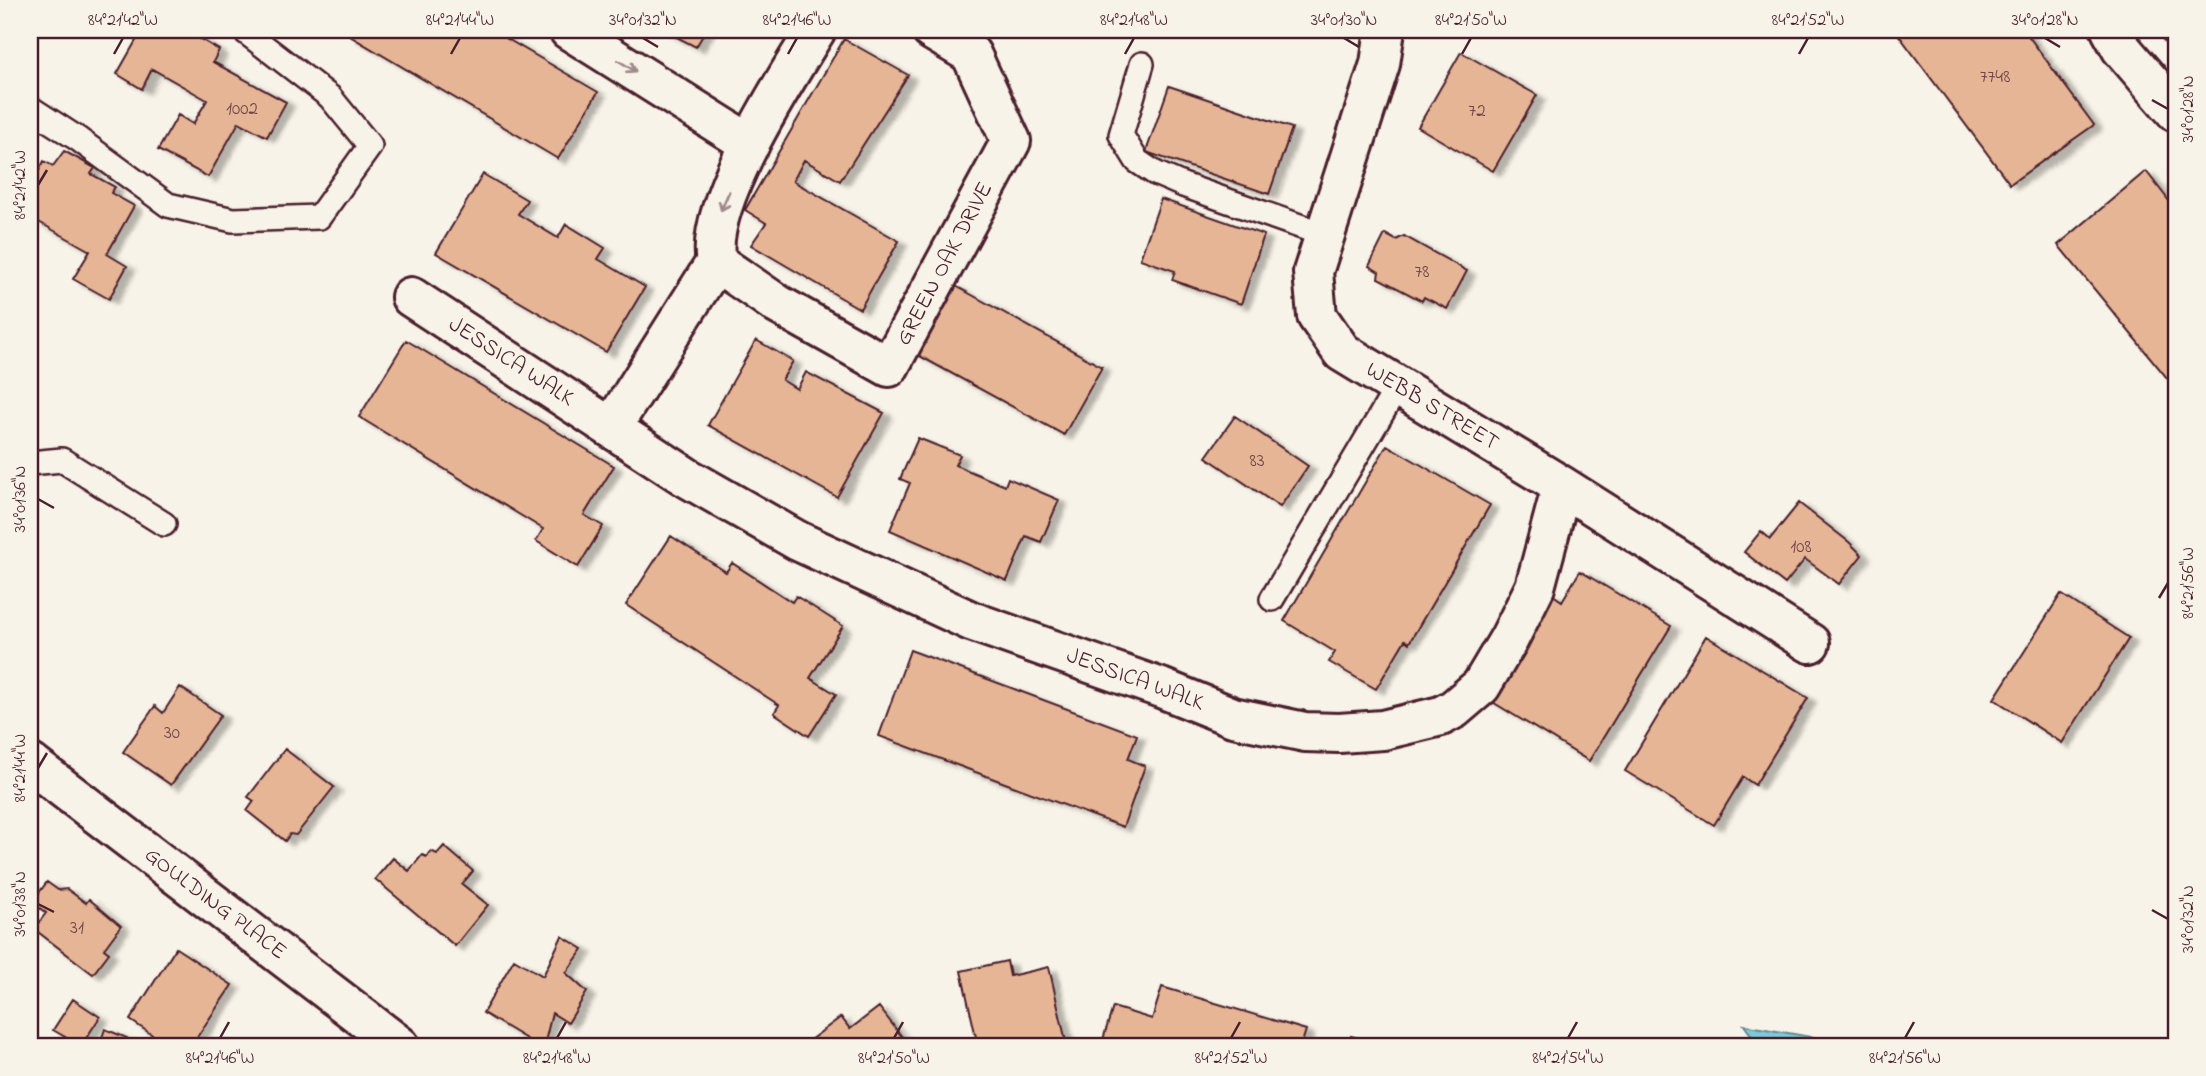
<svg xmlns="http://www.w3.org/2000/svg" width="2206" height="1076" viewBox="0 0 2206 1076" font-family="'Indie Flower',sans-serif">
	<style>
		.water { fill: #7bcad9; stroke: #678693; stroke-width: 2 }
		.building { fill: #e5b596; stroke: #4a1f2b; stroke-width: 2; filter: url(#shadow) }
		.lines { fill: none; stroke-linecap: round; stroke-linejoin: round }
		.service-casing { stroke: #4a1f2b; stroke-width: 28 }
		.minor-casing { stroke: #4a1f2b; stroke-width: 44 }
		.service { stroke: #f7f3e8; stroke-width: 23 }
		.minor { stroke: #f7f3e8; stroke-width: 38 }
		.oneway { stroke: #a0898a }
		.ticks { fill: none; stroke: #4a1f2b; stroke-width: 2.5 }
		.labels { text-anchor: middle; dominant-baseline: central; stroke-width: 5; stroke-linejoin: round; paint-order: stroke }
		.number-label { font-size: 19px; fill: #714446 }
		.street-label { font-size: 23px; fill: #4a1f2b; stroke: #f7f3e8 }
		.neatline { fill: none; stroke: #4a1f2b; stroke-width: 2.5 }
		.ticks-label { font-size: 18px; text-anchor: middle; fill: #4a1f2b }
	</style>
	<defs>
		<filter id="shadow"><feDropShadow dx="8" dy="4.5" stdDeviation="2" flood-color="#0004"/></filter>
	</defs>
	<rect width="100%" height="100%" fill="#f7f3e8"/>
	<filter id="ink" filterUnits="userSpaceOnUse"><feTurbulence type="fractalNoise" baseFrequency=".0143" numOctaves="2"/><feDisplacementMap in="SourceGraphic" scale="14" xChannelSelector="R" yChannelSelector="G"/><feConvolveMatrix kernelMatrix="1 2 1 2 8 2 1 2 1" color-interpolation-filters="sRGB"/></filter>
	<g filter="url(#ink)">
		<path class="water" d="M1744,1025L1861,1046H1759Z"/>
		<path class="building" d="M142,30H192L190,33L219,50L213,62L286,102L267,137L239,122L208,177L158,150L178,115L193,124L207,100L152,69L142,89L117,74Z
			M353,30H492L598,92L558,159L350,36Z
			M663,30H706L696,47Z
			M1895,30H2024L2094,125L2010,184Z
			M2176,31V57L2163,40Z
			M844,39L908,75L840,181L804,160L793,181L899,241L860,309L751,245L766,223L745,210Z
			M1461,52L1537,95L1493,171L1418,127Z
			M1169,86L1292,128L1269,194L1146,152Z
			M64,151L95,168L91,174L115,187L111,193L134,206L107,254L127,266L109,299L73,279L90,251L30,217V187L44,161L53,166Z
			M2146,171L2176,210V389L2058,245Z
			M483,174L527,200L518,214L558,238L566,224L605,248L598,259L645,287L606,352L436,253Z
			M1161,199L1264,235L1241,304L1172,280L1175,271L1140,259Z
			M1385,234L1396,240L1404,236L1467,271L1447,309L1424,297L1422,301L1378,278L1379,272L1369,266Z
			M954,285L1102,367L1064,435L916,354Z
			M406,340L614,466L584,515L603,526L578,567L536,541L543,529L359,417Z
			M756,340L793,361L782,380L797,389L806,372L884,413L837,497L708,425Z
			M1235,416L1308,466L1280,507L1206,457Z
			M918,438L960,455L955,465L1005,486L1008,478L1059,500L1041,542L1026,536L1007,581L890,530L910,483L900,479Z
			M1387,445L1490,505L1409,643L1405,640L1376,689L1329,662L1335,652L1284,621Z
			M1799,503L1849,542L1862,555L1839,584L1805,559L1785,584L1744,552L1761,531L1770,539Z
			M671,536L726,572L732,563L792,602L796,596L843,626L810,678L836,694L809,736L774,713L779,705L626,605Z
			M1580,571L1671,626L1589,761L1486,698L1550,593L1562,601Z
			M2061,594L2129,638L2062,743L1994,699Z
			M1706,636L1808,698L1755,785L1743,777L1714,825L1625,771Z
			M910,650L1137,735L1128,759L1145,766L1123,827L879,736Z
			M180,687L221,715L171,785L123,752L155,706L163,713Z
			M285,749L334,787L296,835L290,834L285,841L247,811L254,801L248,797Z
			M444,846L473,871L462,884L488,905L455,946L375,879L393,858L409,871L422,855L427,857L431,851L437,854Z
			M47,882L58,890L67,889L86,903L89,899L121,926L104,949L109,953L93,974L34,929L46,913L32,902Z
			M562,936L583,949L566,973L587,992L568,1023L552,1013L544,1046H538L483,1013L514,959L543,976Z
			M176,948L232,985L191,1046H169L130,1020Z
			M1007,961L1010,976L1049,967L1067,1046H978L961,971Z
			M1162,987L1306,1030L1301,1046H1101L1113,1007L1152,1019Z
			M73,999L100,1017L81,1046L53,1030Z
			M879,1007L909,1046H802L841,1017L850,1029Z
			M105,1029L127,1038L124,1046H99Z
			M1351,1036L1386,1046H1349Z"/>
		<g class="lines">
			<g class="service-casing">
				<path id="service" d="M1142,64L1121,135L1137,161L1155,173L1183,185L1325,235
					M30,108L78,139L168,205L233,220L319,217L370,146L330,97L243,30
					M30,463L62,460L164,524
					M1272,599L1398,386"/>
			</g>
			<g class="minor-casing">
				<path id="minor" d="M569,30L750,144
					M816,30C786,79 703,206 716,262L777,304L889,367L1011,141L971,54L931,30
					M1385,30L1380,64L1313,272L1317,316L1342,352L1562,486L1810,643
					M2111,30L2121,48L2176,112
					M411,297L686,477L798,541L971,621L1161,688L1233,717L1305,732L1339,733L1383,730L1441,716L1454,709L1481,686L1509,639L1535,587L1562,486
					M611,428L716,262
					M30,763L400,1046"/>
			</g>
			<use href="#service" class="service"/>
			<use href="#minor" class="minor"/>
		</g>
		<defs><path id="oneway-shaft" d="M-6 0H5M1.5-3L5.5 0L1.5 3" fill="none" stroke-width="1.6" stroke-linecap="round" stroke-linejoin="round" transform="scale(1.75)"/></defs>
		<g class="oneway">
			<use href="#oneway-shaft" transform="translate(627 66) rotate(32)"/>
			<use href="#oneway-shaft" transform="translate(725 201) rotate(113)"/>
		</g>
	</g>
	<path class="ticks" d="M643,38L658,47M1344,38L1359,47M2045,38L2060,47M114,54L123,38M451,54L460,38M788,54L797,38M1125,54L1134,38M1462,54L1471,38M1799,54L1808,38M2152,100L2168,109M38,185L47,170M38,499L54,508M2159,598L2168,583M38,768L47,753M38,904L54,912M2152,910L2168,919M220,1038L229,1022M557,1038L566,1022M894,1038L903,1022M1231,1038L1240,1022M1568,1038L1577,1022M1905,1038L1914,1022"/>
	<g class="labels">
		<g class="number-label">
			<text x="1995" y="77">7748</text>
			<text x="242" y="109">1002</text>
			<text x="1477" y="111">72</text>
			<text x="1422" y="272">78</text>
			<text x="1257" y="461">83</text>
			<text x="1801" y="547">108</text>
			<text x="172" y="733">30</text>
			<text x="77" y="928">31</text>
		</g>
		<g class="street-label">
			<text transform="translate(945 264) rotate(-62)">GREEN OAK DRIVE</text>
			<text transform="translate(511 362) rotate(33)">JESSICA WALK</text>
			<text transform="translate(1432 407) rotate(31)">WEBB STREET</text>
			<text transform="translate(1135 680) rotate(20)">JESSICA WALK</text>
			<text transform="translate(215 904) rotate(37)">GOULDING PLACE</text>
		</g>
	</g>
	<rect width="2206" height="1076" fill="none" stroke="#f7f3e8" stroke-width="77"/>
	<rect x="38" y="38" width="2130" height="1000" class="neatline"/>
	<g class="ticks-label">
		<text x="123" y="25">84°21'42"W</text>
		<text x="460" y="25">84°21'44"W</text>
		<text x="643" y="25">34°01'32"N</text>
		<text x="797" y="25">84°21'46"W</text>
		<text x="1134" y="25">84°21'48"W</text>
		<text x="1344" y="25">34°01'30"N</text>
		<text x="1471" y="25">84°21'50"W</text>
		<text x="1808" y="25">84°21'52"W</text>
		<text x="2045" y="25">34°01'28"N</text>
		<text transform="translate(2187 109) rotate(-90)" y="6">34°01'28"N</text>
		<text transform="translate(19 185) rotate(-90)" y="6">84°21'42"W</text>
		<text transform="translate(19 499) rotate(-90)" y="6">34°01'36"N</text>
		<text transform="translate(2187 583) rotate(-90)" y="6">84°21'56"W</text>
		<text transform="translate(19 768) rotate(-90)" y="6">84°21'44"W</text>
		<text transform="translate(19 904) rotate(-90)" y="6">34°01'38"N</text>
		<text transform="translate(2187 919) rotate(-90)" y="6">34°01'32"N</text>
		<text x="220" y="1063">84°21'46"W</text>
		<text x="557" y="1063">84°21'48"W</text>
		<text x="894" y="1063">84°21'50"W</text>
		<text x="1231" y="1063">84°21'52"W</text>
		<text x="1568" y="1063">84°21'54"W</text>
		<text x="1905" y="1063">84°21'56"W</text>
	</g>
</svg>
